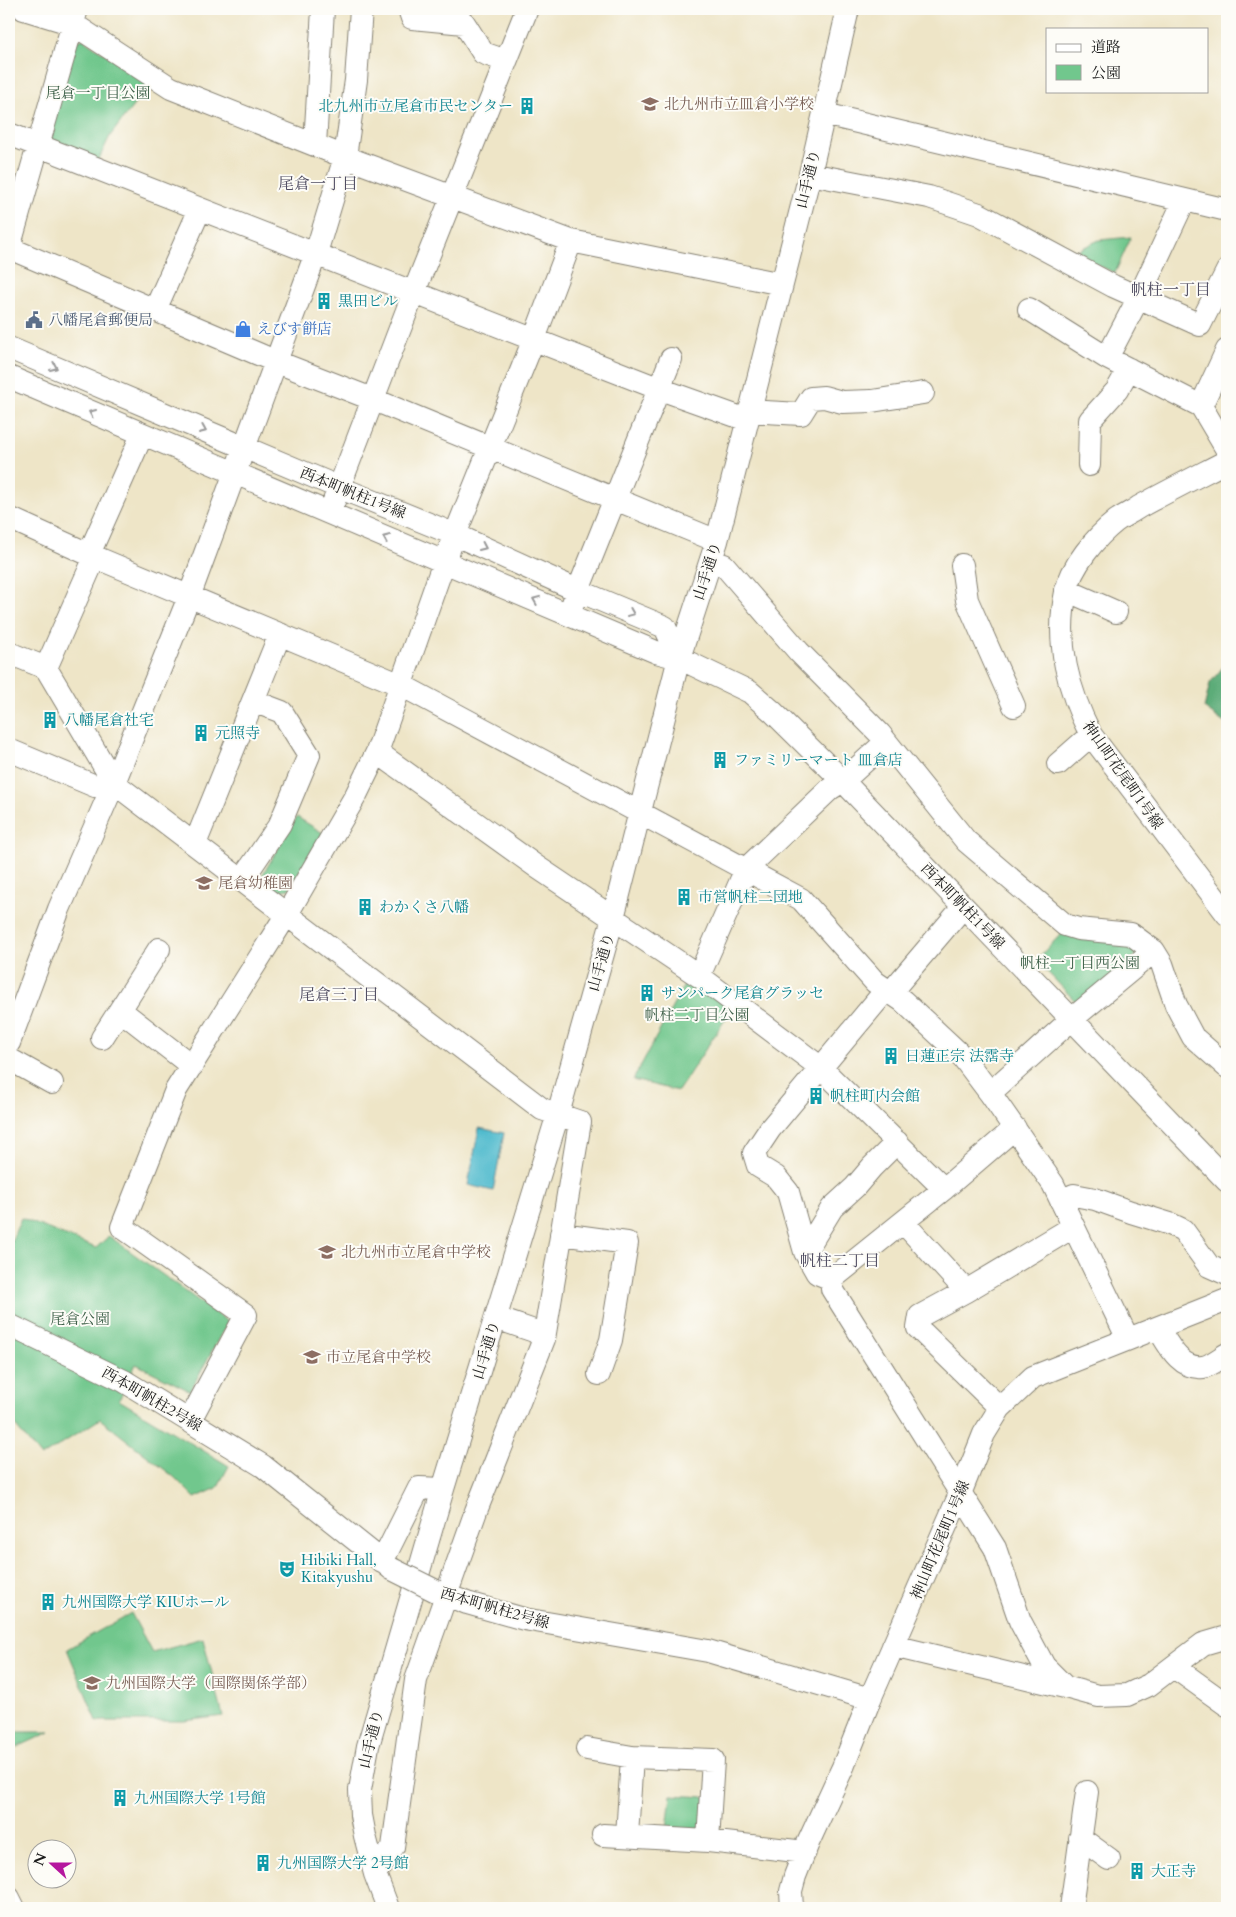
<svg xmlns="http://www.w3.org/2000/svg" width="1236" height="1917" viewBox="0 0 1236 1917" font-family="Cardo,'Noto Serif JP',serif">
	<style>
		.green { fill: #71c78d; stroke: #467254 }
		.forest { fill: #5cac78; stroke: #3c644a }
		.water { fill: #51bbce; stroke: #366c75 }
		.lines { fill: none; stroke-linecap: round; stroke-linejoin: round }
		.minor-casing { stroke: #858072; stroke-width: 24 }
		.minor { stroke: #fff; stroke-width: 22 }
		.minor-bridge-casing { stroke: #858072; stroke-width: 24; stroke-linecap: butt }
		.minor-bridge { stroke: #fff; stroke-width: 22 }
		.oneway { stroke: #999 }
		.labels { text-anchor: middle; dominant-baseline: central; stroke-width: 4; stroke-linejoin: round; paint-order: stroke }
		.park-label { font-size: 15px; fill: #3e6049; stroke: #fdfcf7 }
		.education-label { font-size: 15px; fill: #785e54; stroke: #fdfcf7; text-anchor: start }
		.culture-label { font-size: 15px; fill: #0d838f; stroke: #fdfcf7; text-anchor: start }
		.street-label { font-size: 15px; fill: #1c1c1c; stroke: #fdfcf7 }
		.service-label { font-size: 15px; fill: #4e5e75; stroke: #fdfcf7; text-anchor: start }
		.shop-label { font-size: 15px; fill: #366cbe; stroke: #fdfcf7; text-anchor: start }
		.neighbourhood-label { font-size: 16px; fill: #504d62; stroke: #fdfcf7 }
	</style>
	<rect width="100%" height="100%" fill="#fdfcf7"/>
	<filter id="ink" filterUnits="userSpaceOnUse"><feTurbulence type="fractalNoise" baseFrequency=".02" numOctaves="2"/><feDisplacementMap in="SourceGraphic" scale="10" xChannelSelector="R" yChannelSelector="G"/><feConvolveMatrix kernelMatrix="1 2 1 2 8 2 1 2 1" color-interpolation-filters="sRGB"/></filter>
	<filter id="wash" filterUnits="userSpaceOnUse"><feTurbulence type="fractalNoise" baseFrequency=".0096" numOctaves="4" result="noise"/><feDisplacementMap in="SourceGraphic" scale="20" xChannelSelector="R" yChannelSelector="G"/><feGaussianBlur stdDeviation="1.12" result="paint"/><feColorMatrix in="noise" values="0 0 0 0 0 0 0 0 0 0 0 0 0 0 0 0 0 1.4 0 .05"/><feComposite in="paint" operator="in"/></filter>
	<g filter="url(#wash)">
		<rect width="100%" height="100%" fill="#eee5c7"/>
		<path class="green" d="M83,39L150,84L110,136L98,161L48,137L75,42Z
			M1131,237L1115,273L1072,253L1099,240Z
			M297,817L323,833L289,889L278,891L260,879Z
			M1064,931L1101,935L1142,950L1078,1004L1036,960Z
			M689,976L732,1009L678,1091L633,1080Z
			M21,1218L96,1248L109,1236L228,1322L190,1391L136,1364L119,1400L229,1466L217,1488L195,1498L174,1477L100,1419L41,1457L9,1418V1247Z
			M131,1613L152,1652L203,1638L223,1716L184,1721H97L67,1649Z
			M9,1732H50L9,1751Z
			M671,1795L707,1797L705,1832L667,1829Z"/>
		<path class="forest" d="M1227,662V725L1204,708L1210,683Z"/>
		<path class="water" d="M479,1128L504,1133L493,1191L468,1185Z"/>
	</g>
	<g filter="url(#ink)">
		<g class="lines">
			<g class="minor-casing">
				<path id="minor" d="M24,9L73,24L171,88L345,157L571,241L782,284
					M409,9L412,18L464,23L483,53L506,61
					M824,114L1227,210
					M9,134L660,389L747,420
					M315,145L323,9
					M810,174L929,197L979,214L1113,286L1200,325L1227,271
					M9,248L277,362L372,399L717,541
					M9,248L77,9
					M1029,309L1107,358L1201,406
					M155,310L200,209
					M9,348L338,487L456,535L579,591L665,627L679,658
					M1227,350L1201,406L1227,450
					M1107,358L1139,297L1184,201
					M9,377L656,652L679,658L750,692L773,712L843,781L1227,1181
					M749,411L801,414L811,398L824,397L842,402L872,401L923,393
					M1227,461C1198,476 1168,491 1139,507C1132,512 1123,516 1116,521C1096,537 1071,566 1066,592C1055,643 1068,690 1091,735L1227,914
					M1089,465L1090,420L1117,390L1129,369
					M334,501L414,292L527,9
					M9,518L95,557L401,685L801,899L875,982L903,1001L962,1056L990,1093L1053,1184L1128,1339
					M89,554L142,435
					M711,562L724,565L799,652L880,734L966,841L1065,925L1078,929L1131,934L1154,951L1162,964L1176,1005L1193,1037L1227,1067
					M962,565L967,600L1014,706
					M1066,590L1116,612
					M573,603L671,359
					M9,653L46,668L114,783L542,1109L580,1122L544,1339L476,1511L416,1680L393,1847L375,1874
					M46,668L95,557
					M9,750L95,786L114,783
					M377,752L537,867L699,976L820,1067L944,1189
					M1058,764L1091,735
					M195,844L280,634
					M242,880L280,824L309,755L282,712L253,701
					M159,949L120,1010L192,1066
					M699,976L746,869L830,789L843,781L886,742
					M890,993L963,907
					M102,1038L120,1010
					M9,1043L59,909L114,783L189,597L316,253L345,157L356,80L361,9
					M9,1059L52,1083
					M990,1093L1072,1019L1154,951
					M1015,1128L944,1189L832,1279V1289L995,1548L1020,1621L1044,1666L1065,1687L1098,1696L1127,1695L1149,1685L1203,1644L1227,1637
					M1061,1201L1074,1195L1095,1199L1131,1212L1170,1224L1183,1230L1209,1266L1227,1274
					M903,1222L966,1291
					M561,1234L627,1243L611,1340L599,1374
					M805,1252L832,1208L855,1187L872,1167L897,1142
					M832,1279L817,1273L805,1252L788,1192L776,1177L758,1166L754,1153L770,1129L886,990
					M496,1318L534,1331L544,1339
					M9,1325L124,1381L263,1466L392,1569
					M1158,1328C1168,1344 1180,1370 1203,1367C1210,1366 1220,1358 1227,1354
					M1000,1408L918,1328L920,1316L966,1291L1073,1227
					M190,1420L246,1315L122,1227L176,1090L287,914L356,795L377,752L444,562L534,339L571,241
					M382,1562L419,1488L443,1489
					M436,1591L467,1603L524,1619L708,1651L870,1699
					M893,1646L1065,1687
					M1174,1667L1227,1705
					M587,1749L632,1757L713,1760L708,1841
					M603,1835L708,1841L805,1852
					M627,1836L632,1757
					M1080,1838L1109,1859
					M9,1898L14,1908
					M388,1908L375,1874L365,1836L361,1815L360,1790L368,1746L443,1489L558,1114L613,918L679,658L717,541L810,174L848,9
					M792,1908L791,1891L795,1876L808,1843L843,1767L870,1699L960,1494L984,1434L1000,1408L1033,1377L1227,1300
					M1071,1908L1087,1792"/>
			</g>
			<use href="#minor" class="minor"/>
			<g class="minor-bridge-casing">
				<path id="minor-bridge" d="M392,1569L436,1591"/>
			</g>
			<use href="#minor-bridge" class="minor-bridge"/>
		</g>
		<defs><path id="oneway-chevron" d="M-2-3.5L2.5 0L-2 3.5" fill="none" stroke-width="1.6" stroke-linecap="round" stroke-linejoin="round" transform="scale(1.25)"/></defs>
		<g class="oneway">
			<use href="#oneway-chevron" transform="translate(54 367) rotate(23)"/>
			<use href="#oneway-chevron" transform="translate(92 413) rotate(-156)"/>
			<use href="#oneway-chevron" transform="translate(203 430) rotate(23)"/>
			<use href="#oneway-chevron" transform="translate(386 538) rotate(-157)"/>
			<use href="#oneway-chevron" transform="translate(483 547) rotate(25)"/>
			<use href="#oneway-chevron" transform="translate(536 600) rotate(-158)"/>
			<use href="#oneway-chevron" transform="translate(631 613) rotate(23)"/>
		</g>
	</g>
	<defs>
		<g id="school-bare" transform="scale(1.35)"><path d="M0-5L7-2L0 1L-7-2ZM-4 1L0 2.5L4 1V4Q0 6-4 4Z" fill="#8d6e63" stroke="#fdfcf7" stroke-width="2.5" paint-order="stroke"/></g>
		<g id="building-bare" transform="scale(1.35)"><path d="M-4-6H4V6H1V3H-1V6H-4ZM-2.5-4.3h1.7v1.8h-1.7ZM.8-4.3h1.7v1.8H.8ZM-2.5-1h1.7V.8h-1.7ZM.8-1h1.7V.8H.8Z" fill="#0f9aa8" stroke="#fdfcf7" stroke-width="2.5" paint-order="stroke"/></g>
		<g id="civic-bare" transform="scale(1.35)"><path d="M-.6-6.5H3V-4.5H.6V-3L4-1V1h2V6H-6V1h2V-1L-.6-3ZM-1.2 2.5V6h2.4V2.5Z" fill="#5c6f8a" stroke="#fdfcf7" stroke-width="2.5" paint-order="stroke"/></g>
		<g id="shop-bare" transform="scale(1.35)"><path d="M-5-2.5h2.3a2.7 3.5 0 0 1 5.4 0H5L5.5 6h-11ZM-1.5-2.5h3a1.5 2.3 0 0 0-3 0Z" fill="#3f7fe0" stroke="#fdfcf7" stroke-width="2.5" paint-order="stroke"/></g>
		<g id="theatre-bare" transform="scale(1.35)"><path d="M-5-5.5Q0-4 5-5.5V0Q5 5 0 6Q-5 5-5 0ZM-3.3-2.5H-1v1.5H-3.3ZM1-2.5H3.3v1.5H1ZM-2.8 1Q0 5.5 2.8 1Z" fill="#0f9aa8" stroke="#fdfcf7" stroke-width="2.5" paint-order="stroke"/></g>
		<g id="university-bare" transform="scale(1.35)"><path d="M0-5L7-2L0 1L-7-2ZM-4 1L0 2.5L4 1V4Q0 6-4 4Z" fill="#8d6e63" stroke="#fdfcf7" stroke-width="2.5" paint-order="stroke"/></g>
	</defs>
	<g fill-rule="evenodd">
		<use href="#school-bare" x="650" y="104"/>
		<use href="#building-bare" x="527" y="106"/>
		<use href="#building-bare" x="324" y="301"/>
		<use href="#civic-bare" x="34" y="320"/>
		<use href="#shop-bare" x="243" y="329"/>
		<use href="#building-bare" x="50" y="720"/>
		<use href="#building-bare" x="201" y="733"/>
		<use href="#building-bare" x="720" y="760"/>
		<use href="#school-bare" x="204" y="883"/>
		<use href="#building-bare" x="684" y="897"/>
		<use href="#building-bare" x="365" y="907"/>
		<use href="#building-bare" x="647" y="993"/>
		<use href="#building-bare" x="891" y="1056"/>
		<use href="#building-bare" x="816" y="1096"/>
		<use href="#school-bare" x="327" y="1252"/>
		<use href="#school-bare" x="312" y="1357"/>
		<use href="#theatre-bare" x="287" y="1569"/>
		<use href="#building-bare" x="48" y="1602"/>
		<use href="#university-bare" x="92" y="1683"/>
		<use href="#building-bare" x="120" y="1798"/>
		<use href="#building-bare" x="263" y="1863"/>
		<use href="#building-bare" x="1137" y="1871"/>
	</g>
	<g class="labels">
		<g class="park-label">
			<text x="98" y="93">尾倉一丁目公園</text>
			<text x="1080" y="963">帆柱一丁目西公園</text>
			<text x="697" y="1015">帆柱二丁目公園</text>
			<text x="80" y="1319">尾倉公園</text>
		</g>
		<g class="education-label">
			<text x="664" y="104">北九州市立皿倉小学校</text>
			<text x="218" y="883">尾倉幼稚園</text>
			<text x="341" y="1252">北九州市立尾倉中学校</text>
			<text x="326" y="1357">市立尾倉中学校</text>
			<text x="106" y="1683">九州国際大学（国際関係学部）</text>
		</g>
		<g class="culture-label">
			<text x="513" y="106" text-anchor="end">北九州市立尾倉市民センター</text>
			<text x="338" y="301">黒田ビル</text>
			<text x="64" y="720">八幡尾倉社宅</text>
			<text x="215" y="733">元照寺</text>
			<text x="734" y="760">ファミリーマート 皿倉店</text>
			<text x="698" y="897">市営帆柱二団地</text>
			<text x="379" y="907">わかくさ八幡</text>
			<text x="661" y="993">サンパーク尾倉グラッセ</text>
			<text x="905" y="1056">日蓮正宗 法霑寺</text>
			<text x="830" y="1096">帆柱町内会館</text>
			<text x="301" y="1560">Hibiki Hall,<tspan x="301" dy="17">Kitakyushu</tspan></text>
			<text x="62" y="1602">九州国際大学 KIUホール</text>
			<text x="134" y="1798">九州国際大学 1号館</text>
			<text x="277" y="1863">九州国際大学 2号館</text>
			<text x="1151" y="1871">大正寺</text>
		</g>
		<g class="street-label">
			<text transform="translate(808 179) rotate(-76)">山手通り</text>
			<text transform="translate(353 493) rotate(22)">西本町帆柱1号線</text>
			<text transform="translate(707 571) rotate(-72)">山手通り</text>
			<text transform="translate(1123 775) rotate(55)">神山町花尾町1号線</text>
			<text transform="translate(963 906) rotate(46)">西本町帆柱1号線</text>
			<text transform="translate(601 962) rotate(-74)">山手通り</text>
			<text transform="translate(486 1350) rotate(-73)">山手通り</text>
			<text transform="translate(152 1399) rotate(30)">西本町帆柱2号線</text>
			<text transform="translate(940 1540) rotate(-67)">神山町花尾町1号線</text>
			<text transform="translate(495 1608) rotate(16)">西本町帆柱2号線</text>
			<text transform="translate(371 1739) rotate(-76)">山手通り</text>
		</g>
		<g class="service-label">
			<text x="48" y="320">八幡尾倉郵便局</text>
		</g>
		<g class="shop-label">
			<text x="257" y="329">えびす餅店</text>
		</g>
		<g class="neighbourhood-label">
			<text x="318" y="184">尾倉一丁目</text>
			<text x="1171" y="290">帆柱一丁目</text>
			<text x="339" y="995">尾倉三丁目</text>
			<text x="840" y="1261">帆柱二丁目</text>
		</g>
	</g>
	<rect width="1236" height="1917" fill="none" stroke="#fdfcf7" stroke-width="30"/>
	<rect x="1046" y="28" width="162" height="65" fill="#fdfcf7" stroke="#a3a29f"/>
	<rect x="1056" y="44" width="25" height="8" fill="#ffffff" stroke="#a3a29f"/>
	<text x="1091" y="52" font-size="15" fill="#1c1c1c">道路</text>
	<rect x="1056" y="65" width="25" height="15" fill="#71c78d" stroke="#a3a29f"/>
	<text x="1091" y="78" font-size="15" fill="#1c1c1c">公園</text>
	<g transform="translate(52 1864) rotate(291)"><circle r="24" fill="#fdfcf7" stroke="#a3a29f"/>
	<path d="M0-4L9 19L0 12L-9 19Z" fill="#b5179e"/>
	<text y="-8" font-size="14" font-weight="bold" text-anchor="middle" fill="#1c1c1c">N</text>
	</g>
</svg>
